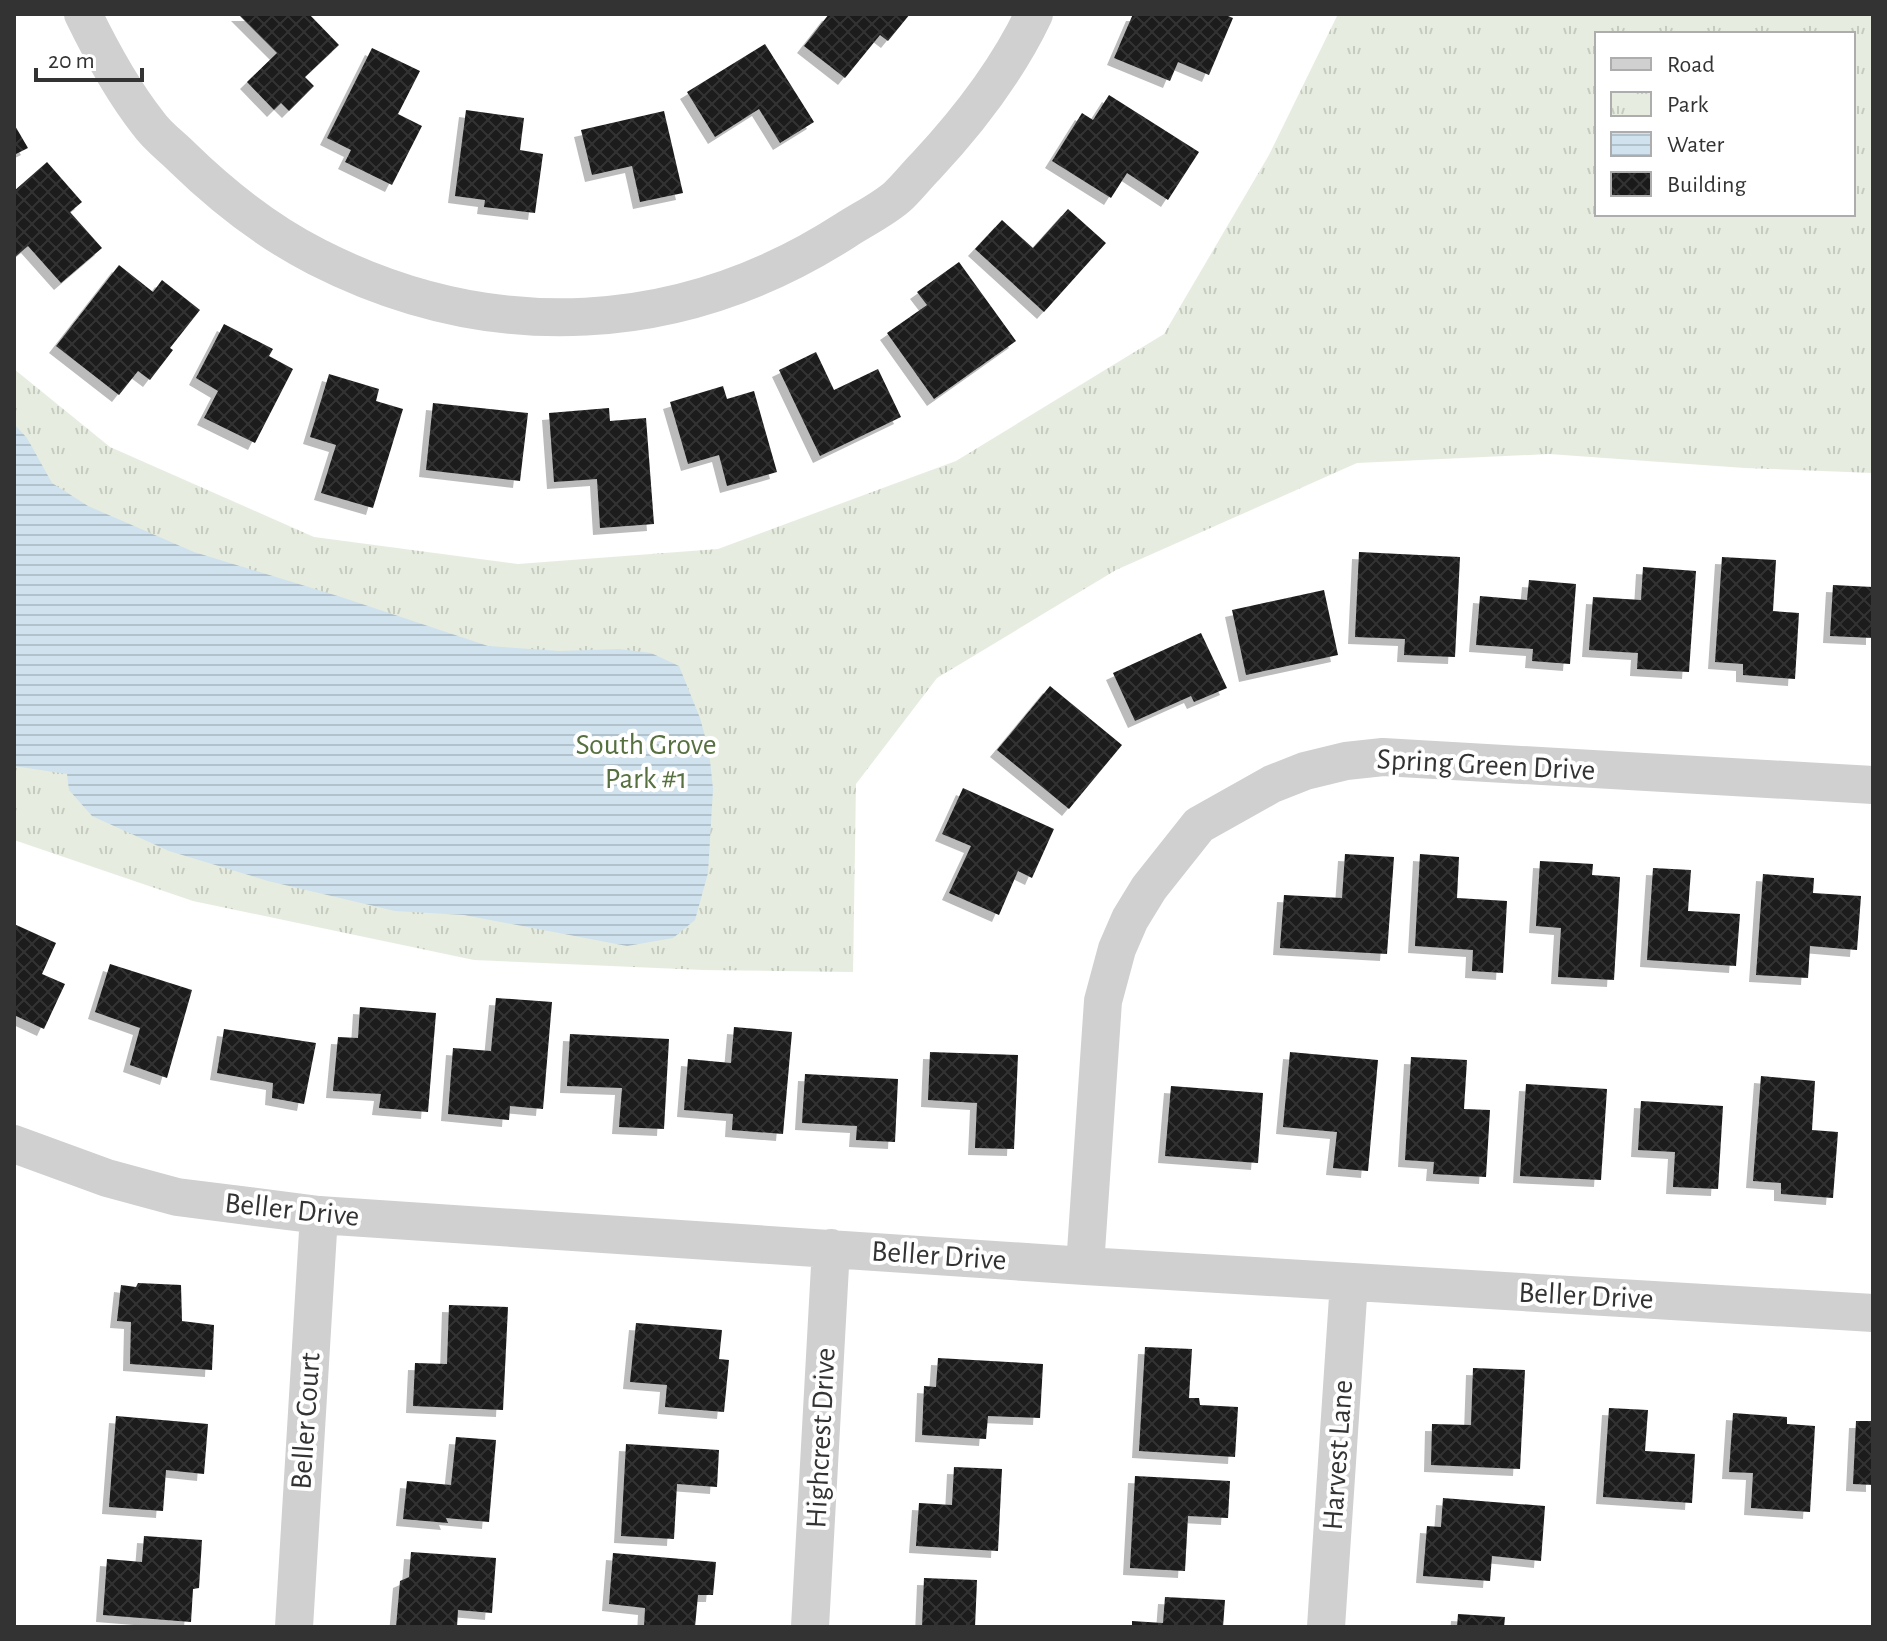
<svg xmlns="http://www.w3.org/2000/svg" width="1887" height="1641" viewBox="0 0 1887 1641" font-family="'Alegreya Sans',sans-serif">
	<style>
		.park { fill: url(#park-tufts); fill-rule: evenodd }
		.water { fill: url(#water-rules) }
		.building { fill: url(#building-cross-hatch); filter: url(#shadow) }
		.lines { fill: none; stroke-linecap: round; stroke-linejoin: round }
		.minor { stroke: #d0d0d0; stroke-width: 38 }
		.labels { text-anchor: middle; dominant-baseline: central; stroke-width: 8; stroke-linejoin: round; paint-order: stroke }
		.park-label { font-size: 30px; fill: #56703f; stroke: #fff }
		.street-label { font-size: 30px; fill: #333; stroke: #fff }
	</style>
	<defs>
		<pattern id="park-tufts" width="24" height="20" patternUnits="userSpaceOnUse" patternTransform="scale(2)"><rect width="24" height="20" fill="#e6ecdf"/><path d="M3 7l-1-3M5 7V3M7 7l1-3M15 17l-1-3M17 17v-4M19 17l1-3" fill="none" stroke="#c6cbc0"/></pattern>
		<pattern id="water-rules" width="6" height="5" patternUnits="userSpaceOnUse" patternTransform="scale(2)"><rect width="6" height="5" fill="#cfe2ee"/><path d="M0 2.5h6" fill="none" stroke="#b2c2cd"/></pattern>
		<pattern id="building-cross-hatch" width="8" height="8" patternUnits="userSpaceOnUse" patternTransform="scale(2)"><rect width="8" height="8" fill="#1a1a1a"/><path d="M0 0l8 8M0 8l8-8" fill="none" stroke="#333"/></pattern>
		<filter id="shadow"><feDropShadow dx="-7" dy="7" stdDeviation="0" flood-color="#0004"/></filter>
	</defs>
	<rect width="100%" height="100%" fill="#fff"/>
	<path class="park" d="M1338,14H1873V473L1745,468L1549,454L1357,463L1116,570L937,678L856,784L853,972L703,970L474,960L193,901L14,840V369L110,447L314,537L518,564L718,549L956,461L1164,334L1269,155ZM1597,34H1853V214H1597Z"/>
	<path class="water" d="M14,424L27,438L52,483L88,506L194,552L341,597L488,646L560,651L619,649L651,653L679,666L700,718L709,751L713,789L708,873L695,920L673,938L627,946L464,915L395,911L268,881L169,851L92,816L69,790L67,774L14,766Z"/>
	<path class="building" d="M238,14H309L339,45L305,77L314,86L289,111L281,103L274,110L247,82L277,53Z
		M829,14H910L888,41L880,35L845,78L804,46Z
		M1133,14H1223L1233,18L1209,75L1178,62L1170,81L1114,58Z
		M765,44L814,122L780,143L759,109L715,137L687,92Z
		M372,48L420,71L398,114L422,126L392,185L345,162L351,150L327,138Z
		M1109,95L1199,152L1168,200L1127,173L1111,198L1052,161L1082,113L1093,120Z
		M466,110L524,118L520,150L543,154L535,213L484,207L485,200L455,196Z
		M664,111L683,193L640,202L632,166L592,175L581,130Z
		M14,124L28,148L14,155Z
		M47,162L82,202L70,212L102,248L61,283L28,246L14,258V191Z
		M1068,209L1106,243L1044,312L975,249L1002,220L1033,248Z
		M959,262L1016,341L934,399L887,333L927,305L917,292Z
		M119,265L153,292L162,280L200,310L170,348L173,350L150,380L138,371L119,395L56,346Z
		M224,324L273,349L269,356L293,369L255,443L204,418L218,391L196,378Z
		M816,352L834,390L878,369L901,417L820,456L779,370Z
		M329,374L379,389L376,401L403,409L373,508L321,493L336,445L310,437Z
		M723,386L727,399L754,391L777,472L727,486L719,455L688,464L670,402Z
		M433,403L528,413L520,481L426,470Z
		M609,408L610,421L646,418L654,524L600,528L597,479L554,482L549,413Z
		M1359,552L1460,557L1455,657L1404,655L1405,639L1355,637Z
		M1722,557L1776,560L1773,611L1799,613L1795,679L1743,675V664L1715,662Z
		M1643,567L1696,571L1689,672L1637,669L1638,653L1589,650L1593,597L1641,600Z
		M1529,580L1576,584L1570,664L1532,661L1533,649L1476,645L1480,596L1527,600Z
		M1833,585L1873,587V638L1830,636Z
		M1324,590L1338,655L1246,675L1232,610Z
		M1201,633L1227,688L1194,702L1191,696L1135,721L1113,673Z
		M1050,686L1122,745L1069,809L997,750Z
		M963,788L1054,829L1032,878L1018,871L999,915L949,893L971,846L942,834Z
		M1345,854L1394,857L1387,954L1280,948L1284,895L1342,898Z
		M1420,854L1459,857L1457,898L1507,901L1503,973L1472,971L1473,950L1415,946Z
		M1540,861L1593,864L1592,875L1620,877L1614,980L1558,977L1561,928L1536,926Z
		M1653,868L1691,870L1688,911L1740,914L1736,966L1647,960Z
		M1763,874L1814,878L1813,893L1861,896L1857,950L1810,946L1808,978L1756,975Z
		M14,924L56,943L42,974L65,984L44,1029L14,1015Z
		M110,964L192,990L167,1078L130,1065L140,1028L95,1012Z
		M496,998L552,1002L543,1109L510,1106L509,1120L448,1114L453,1048L491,1051Z
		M360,1007L436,1013L428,1112L379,1108L381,1094L333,1091L338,1037L358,1038Z
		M734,1027L792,1032L783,1134L732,1130L733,1114L684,1110L688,1059L731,1063Z
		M224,1029L316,1043L304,1104L272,1098L273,1083L217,1073Z
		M570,1034L669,1039L664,1129L619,1127L622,1088L567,1086Z
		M930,1052L1018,1055L1014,1149L975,1148L977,1103L928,1100Z
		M1290,1052L1378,1060L1368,1171L1333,1168L1337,1132L1283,1127Z
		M1411,1057L1467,1060L1464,1109L1490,1110L1486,1177L1433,1174L1434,1162L1405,1160Z
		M805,1074L898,1079L895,1142L856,1140L857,1126L802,1123Z
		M1761,1076L1815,1081L1812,1130L1838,1132L1833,1198L1781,1194V1183L1753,1181Z
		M1526,1084L1607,1089L1601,1180L1520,1176Z
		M1171,1086L1263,1093L1258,1163L1165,1156Z
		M1641,1101L1723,1106L1718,1189L1673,1187L1675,1152L1638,1150Z
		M138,1283L181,1285L182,1321L214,1325L212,1370L130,1364L131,1322L117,1321L121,1285L136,1287Z
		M449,1305L508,1307L503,1410L413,1406L415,1363L447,1364Z
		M636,1323L722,1330L719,1359L729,1360L724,1412L665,1407L667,1385L630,1382Z
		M1145,1347L1192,1349L1189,1398H1199L1200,1405L1238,1407L1235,1457L1139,1451Z
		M938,1358L1043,1364L1040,1418L988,1416L986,1439L922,1435L924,1386L936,1387Z
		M1473,1368L1525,1370L1520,1469L1431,1465L1432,1424L1471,1425Z
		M1609,1408L1648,1410L1645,1451L1695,1454L1692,1503L1603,1497Z
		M1733,1413L1787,1417V1424L1815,1426L1810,1512L1751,1508L1753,1473L1729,1472Z
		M116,1416L208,1424L204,1474L166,1470L163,1511L109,1507Z
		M1856,1421H1873V1485L1853,1484Z
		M456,1437L496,1440L489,1522L446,1518L448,1523L403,1519L407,1481L451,1485Z
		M626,1444L719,1450L717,1487L677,1484L674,1539L621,1536Z
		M954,1467L1002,1469L998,1551L916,1546L919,1503L952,1505Z
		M1135,1476L1230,1481L1228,1518L1188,1516L1185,1571L1130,1568Z
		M1443,1498L1545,1506L1541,1561L1492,1556L1490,1581L1423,1576L1427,1526L1441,1527Z
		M144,1536L202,1540L199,1588L193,1589L191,1622L103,1615L107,1559L142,1562Z
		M411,1552L496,1558L492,1613L458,1610L457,1627H396L400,1581L409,1577Z
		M613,1553L716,1562L713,1595H698L695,1627H644L645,1608L609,1604Z
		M924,1578L977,1580L975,1627H922Z
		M1165,1597L1225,1600L1223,1627H1132V1621L1163,1623Z
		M1458,1614L1505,1617L1504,1627H1457Z"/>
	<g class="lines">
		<path class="minor" d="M83,14C101,51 122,90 148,123C157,136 171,146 182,157C223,197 266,231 317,257C492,346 682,336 846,230C863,219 882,210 897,197C907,188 916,176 926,166C969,120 1007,71 1034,14
			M14,1144L107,1178L177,1197L319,1215L1085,1266L1873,1313
			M1085,1266L1103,1001L1117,949L1130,919L1149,888L1199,825L1272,784L1305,771L1346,761L1383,757L1873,785
			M294,1627L319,1215
			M810,1627L831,1248
			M1326,1627L1349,1282"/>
	</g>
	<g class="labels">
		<g class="park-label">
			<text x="646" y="745">South Grove<tspan x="646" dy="34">Park #1</tspan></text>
		</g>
		<g class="street-label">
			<text transform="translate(1486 765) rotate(3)">Spring Green Drive</text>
			<text transform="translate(292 1210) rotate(6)">Beller Drive</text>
			<text transform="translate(939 1256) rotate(4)">Beller Drive</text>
			<text transform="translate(1586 1296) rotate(3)">Beller Drive</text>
			<text transform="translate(306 1421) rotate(-86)">Beller Court</text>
			<text transform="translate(821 1438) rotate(-87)">Highcrest Drive</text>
			<text transform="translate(1338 1455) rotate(-86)">Harvest Lane</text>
		</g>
	</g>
	<rect width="1887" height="1641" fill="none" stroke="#333333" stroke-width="32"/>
	<rect x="1595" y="32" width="260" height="184" fill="#ffffff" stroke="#adadad" stroke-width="2"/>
	<rect x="1611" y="58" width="40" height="12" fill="#d0d0d0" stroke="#adadad" stroke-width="2"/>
	<text x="1667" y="72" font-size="24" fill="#333333">Road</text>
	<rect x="1611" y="92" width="40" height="24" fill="url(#park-tufts)" stroke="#adadad" stroke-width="2"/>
	<text x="1667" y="112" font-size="24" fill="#333333">Park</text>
	<rect x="1611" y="132" width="40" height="24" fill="url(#water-rules)" stroke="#adadad" stroke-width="2"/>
	<text x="1667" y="152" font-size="24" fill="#333333">Water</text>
	<rect x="1611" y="172" width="40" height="24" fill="url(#building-cross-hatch)" stroke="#adadad" stroke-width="2"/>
	<text x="1667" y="192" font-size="24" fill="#333333">Building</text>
	<path d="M36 68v12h106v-12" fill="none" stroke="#333333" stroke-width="4"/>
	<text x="48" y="68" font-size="24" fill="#333333" stroke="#ffffff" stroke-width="6" paint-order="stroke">20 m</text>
</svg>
